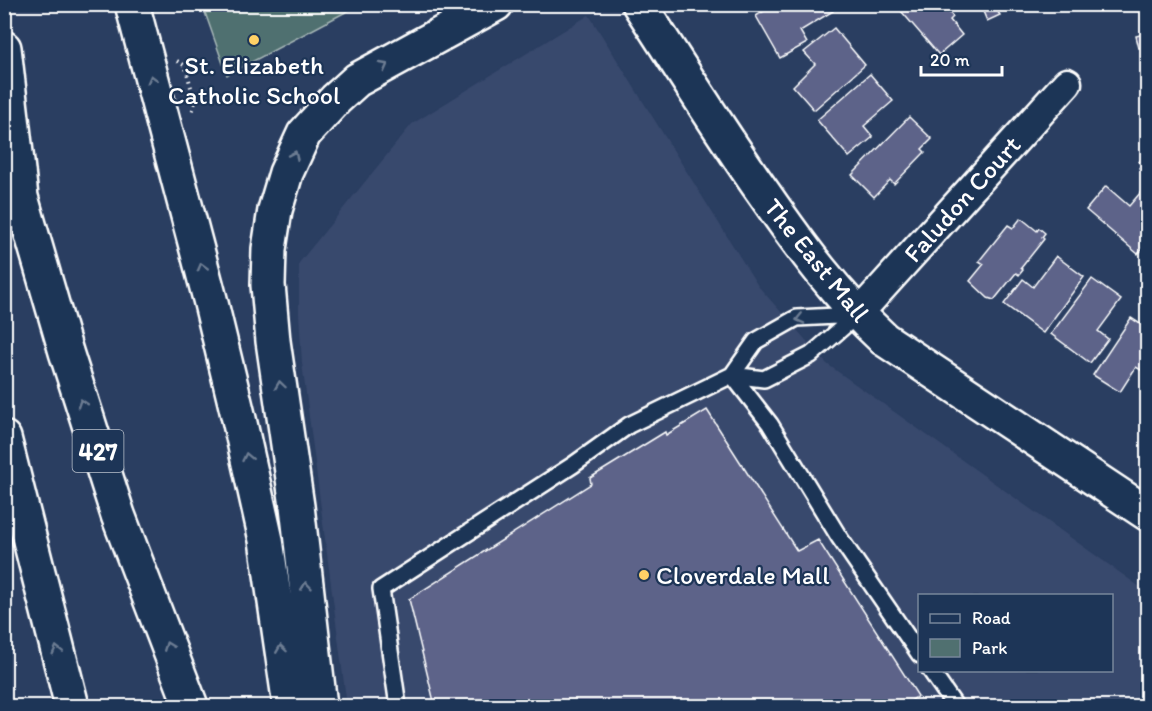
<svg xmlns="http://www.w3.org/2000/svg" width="1152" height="711" viewBox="0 0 1152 711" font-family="Itim,sans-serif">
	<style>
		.built { fill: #39496d; fill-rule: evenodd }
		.green { fill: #507070; stroke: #a8b8b8; stroke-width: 1.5 }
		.building { fill: #5d6389; stroke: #fff; stroke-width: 1.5 }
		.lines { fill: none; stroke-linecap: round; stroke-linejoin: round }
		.service-casing { stroke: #fff; stroke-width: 20 }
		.minor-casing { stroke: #fff; stroke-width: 33 }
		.secondary-casing { stroke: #fff; stroke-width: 38 }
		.motorway-casing { stroke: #fff; stroke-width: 38 }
		.path { stroke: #fff; stroke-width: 4; stroke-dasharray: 1.5 4.5; stroke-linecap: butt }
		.service { stroke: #1d3557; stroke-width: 15 }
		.minor { stroke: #1d3557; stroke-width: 28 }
		.secondary { stroke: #1d3557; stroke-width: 33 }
		.motorway { stroke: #1d3557; stroke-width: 33 }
		.oneway { stroke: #6c7c92 }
		.poi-dot { fill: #ffd166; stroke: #1d3557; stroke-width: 2 }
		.labels { text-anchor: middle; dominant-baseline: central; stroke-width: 4.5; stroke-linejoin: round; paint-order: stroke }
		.shield { fill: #1d3557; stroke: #bbc2cd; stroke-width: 1.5 }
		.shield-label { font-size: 24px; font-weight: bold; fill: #fff }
		.poi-label { font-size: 26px; fill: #fff; stroke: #1d3557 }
		.street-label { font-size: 26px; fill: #fff; stroke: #1d3557 }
	</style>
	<rect width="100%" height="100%" fill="#2a3e61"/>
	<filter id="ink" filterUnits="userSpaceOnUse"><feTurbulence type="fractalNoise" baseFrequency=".0167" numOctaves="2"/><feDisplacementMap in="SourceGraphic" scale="12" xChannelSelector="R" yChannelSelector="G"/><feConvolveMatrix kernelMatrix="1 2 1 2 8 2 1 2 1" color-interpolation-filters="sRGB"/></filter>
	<g filter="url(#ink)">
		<path class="built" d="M589,15L758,286L827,364L1147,592V706H347L302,363L299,313V263L412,124ZM920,596H1112V670H920Z"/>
		<path class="green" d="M202,4H359V5L227,75Z"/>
		<path class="building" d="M775,4H829L833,11L800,31L807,43L780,58L756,16Z
			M895,4H943L953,17L950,20L962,35L939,55Z
			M980,4H1011V5L998,12L1000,15L987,21Z
			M1111,4H1130L1125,10L1120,6L1117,10Z
			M834,28L865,65L814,110L793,86L815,64L804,52Z
			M1148,33V60L1146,61L1143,52L1145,51L1144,47L1139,48L1136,36Z
			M870,74L893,101L864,126L873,137L849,157L817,120Z
			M909,117L932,139L922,149L925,152L894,184L890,180L874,197L852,175Z
			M1148,152V176L1139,168L1142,165L1139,162Z
			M1106,186L1129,206L1141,192L1148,197V243L1138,254L1086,210Z
			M1021,218L1037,231L1039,228L1045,233L1042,237L1044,239L1021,268L1023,270L1019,275L1016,273L994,300L988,298L970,281L984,264L979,261L1008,225L1013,228Z
			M1056,256L1084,277L1043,333L1004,304L1023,279L1033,287Z
			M1092,279L1121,300L1098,331L1108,339L1090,363L1051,334Z
			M1131,318L1148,329V374L1136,367L1120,392L1093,375Z
			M707,410L797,551L818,540L918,696L903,706H435L409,599L591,484L590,478L665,432L666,435Z"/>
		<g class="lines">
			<g class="service-casing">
				<path id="service" d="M732,375L770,424L839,537L920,655
					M732,375L764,379L811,355L857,315
					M930,670L955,706
					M398,706L381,589L573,465L629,425L732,375L756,341L793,320L797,318L856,315"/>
			</g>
			<g class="minor-casing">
				<path id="minor" d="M857,315L1067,83"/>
			</g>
			<g class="secondary-casing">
				<path id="secondary" d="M639,4C681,68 721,133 765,195C801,247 837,296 884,339L1148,514"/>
			</g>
			<g class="motorway-casing">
				<path id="motorway" d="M132,4L210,299L239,419L266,540L290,706
					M4,48L21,197L66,352L118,515L191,706
					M4,438L72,706
					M320,706L297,506L273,341L268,285L269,249L275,210L286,173L304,134L336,99L357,80L496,4"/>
			</g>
			<path class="path" d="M177,61L184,65L186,69L195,102L192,113"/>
			<use href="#service" class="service"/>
			<use href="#minor" class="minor"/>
			<use href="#secondary" class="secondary"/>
			<use href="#motorway" class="motorway"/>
		</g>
		<defs><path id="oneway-chevron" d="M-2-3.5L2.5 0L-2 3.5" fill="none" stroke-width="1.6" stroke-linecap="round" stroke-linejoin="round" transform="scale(1.5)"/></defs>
		<g class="oneway">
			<use href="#oneway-chevron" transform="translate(384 66) rotate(-28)"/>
			<use href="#oneway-chevron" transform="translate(152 79) rotate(-105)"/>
			<use href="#oneway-chevron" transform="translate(294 155) rotate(-66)"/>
			<use href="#oneway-chevron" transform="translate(202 267) rotate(-105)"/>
			<use href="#oneway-chevron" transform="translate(800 319) rotate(167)"/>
			<use href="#oneway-chevron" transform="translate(280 385) rotate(-98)"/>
			<use href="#oneway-chevron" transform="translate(82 403) rotate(-108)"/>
			<use href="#oneway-chevron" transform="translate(247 457) rotate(-102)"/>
			<use href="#oneway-chevron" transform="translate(306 586) rotate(-96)"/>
			<use href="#oneway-chevron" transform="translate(168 646) rotate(-111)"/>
			<use href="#oneway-chevron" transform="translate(281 649) rotate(-98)"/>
			<use href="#oneway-chevron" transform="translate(57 650) rotate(-104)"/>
		</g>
	</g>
	<g class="poi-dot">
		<circle cx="254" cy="40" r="6"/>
		<circle cx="644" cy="575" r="6"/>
	</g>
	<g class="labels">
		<rect class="shield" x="72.5" y="430" width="51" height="42" rx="4.5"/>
		<g class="shield-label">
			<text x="98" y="451">427</text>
		</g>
		<g class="poi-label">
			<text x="254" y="65">St. Elizabeth<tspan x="254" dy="30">Catholic School</tspan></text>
			<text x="656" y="575" text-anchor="start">Cloverdale Mall</text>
		</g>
		<g class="street-label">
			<text transform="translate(962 199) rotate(-48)">Faludon Court</text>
			<text transform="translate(817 260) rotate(51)">The East Mall</text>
		</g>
	</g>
	<rect width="1152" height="711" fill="none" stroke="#1d3557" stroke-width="24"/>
	<rect x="12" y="12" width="1128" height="687" fill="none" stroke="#fff" stroke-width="2" filter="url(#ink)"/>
	<rect x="918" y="594" width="195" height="78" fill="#1d3557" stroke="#77869a" stroke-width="1.5"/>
	<rect x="930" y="614" width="30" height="9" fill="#1d3557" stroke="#77869a" stroke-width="1.5"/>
	<text x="972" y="624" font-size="18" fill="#ffffff">Road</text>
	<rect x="930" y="639" width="30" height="18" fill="#507070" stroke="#77869a" stroke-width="1.5"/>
	<text x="972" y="654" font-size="18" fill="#ffffff">Park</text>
	<path d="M921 66v9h81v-9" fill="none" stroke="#ffffff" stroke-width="3"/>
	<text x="930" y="66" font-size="18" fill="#ffffff" stroke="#1d3557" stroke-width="4.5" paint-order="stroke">20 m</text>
</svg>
